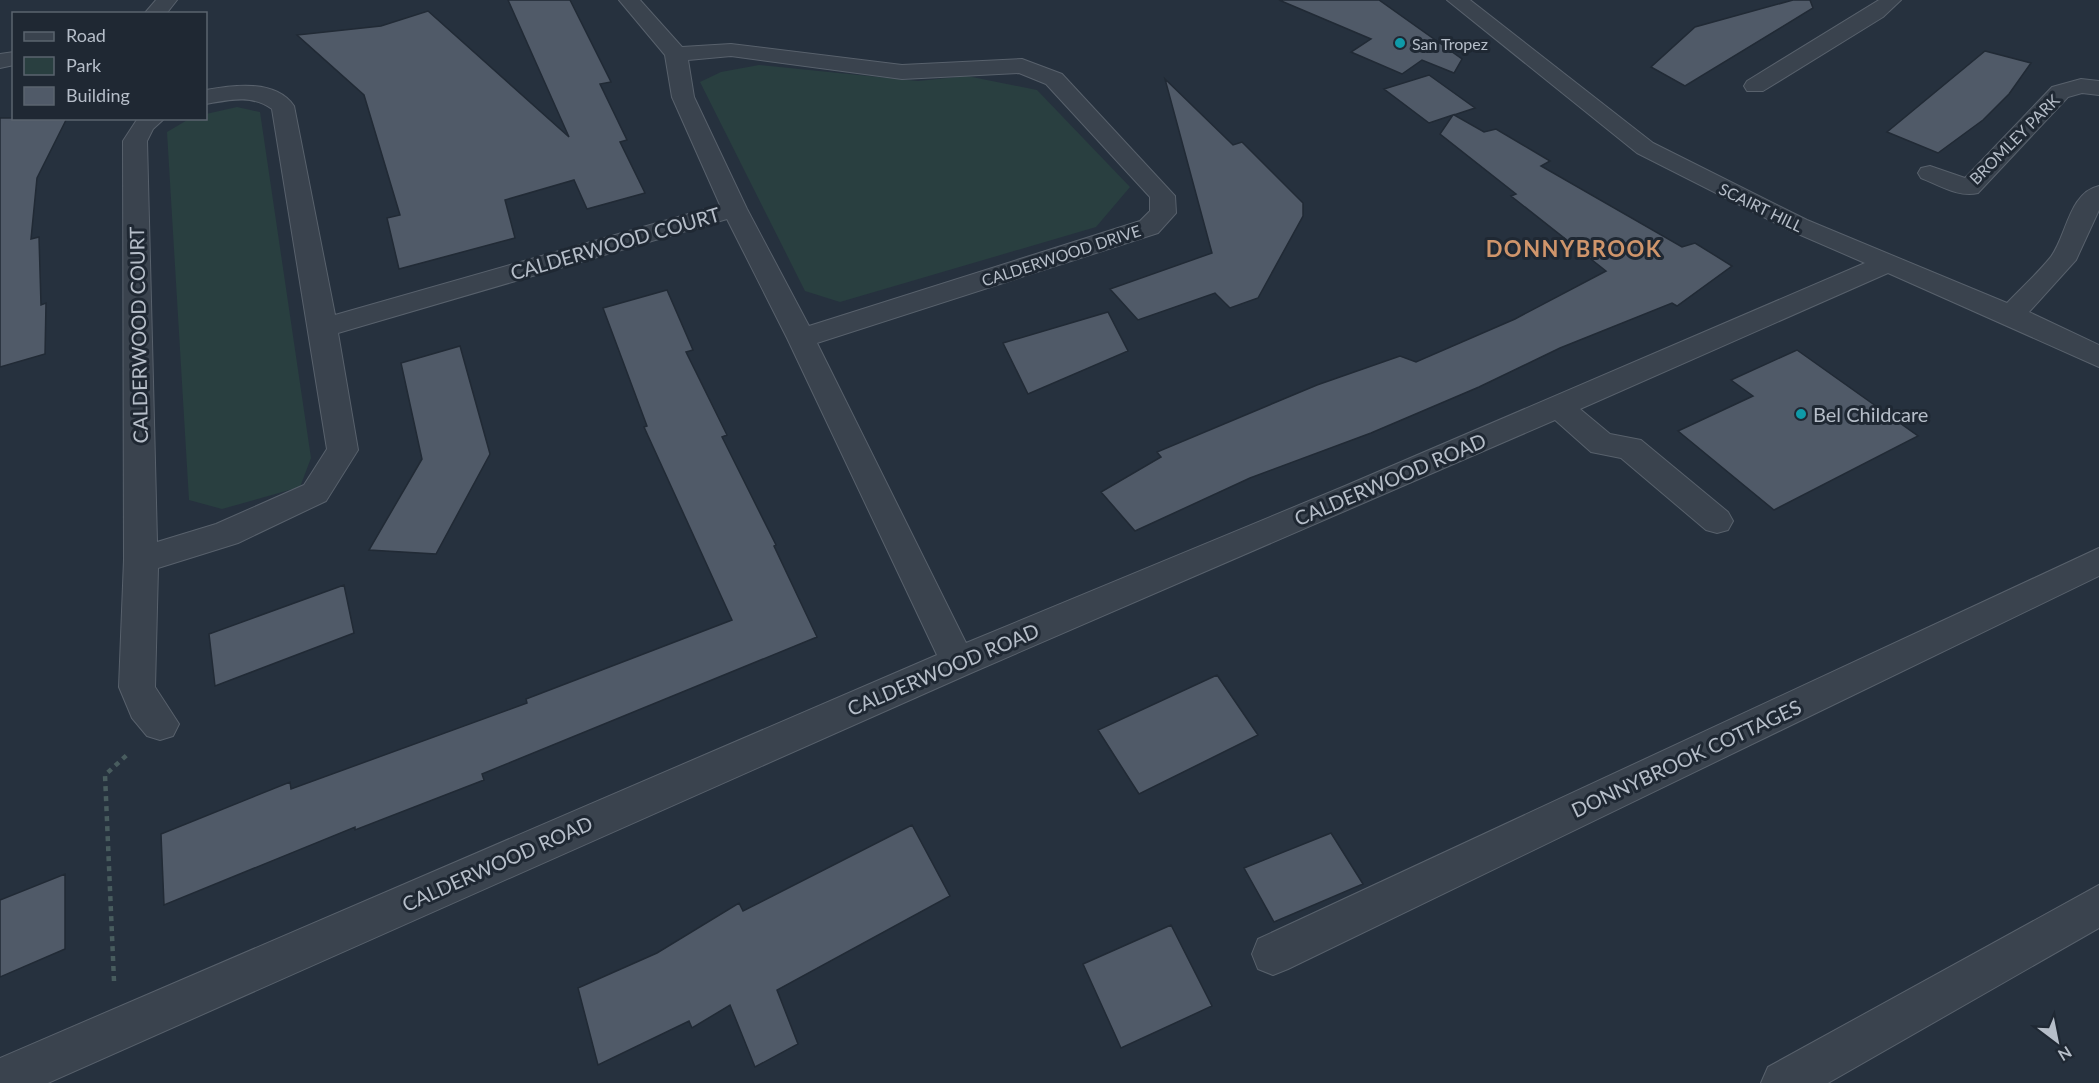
<svg xmlns="http://www.w3.org/2000/svg" width="2099" height="1083" viewBox="0 0 2099 1083" font-family="Lato,sans-serif">
	<style>
		.green { fill: #293f40 }
		.building { fill: #505a68; stroke: #212a35; stroke-width: 1.5 }
		.lines { fill: none; stroke-linecap: round; stroke-linejoin: round }
		.minor-casing { stroke: #58616c; stroke-width: 2 }
		.path { stroke: #485c5e; stroke-width: 4.5; stroke-dasharray: 5 5; stroke-linecap: butt }
		.minor { fill: #3a434e; fill-rule: evenodd }
		.culture-dot { fill: #0f9aa8; stroke: #1f2833; stroke-width: 2 }
		.labels { text-anchor: middle; dominant-baseline: central; stroke-width: 6; stroke-linejoin: round; paint-order: stroke }
		.far-poi-label { font-size: 16px; fill: #b6bec9; stroke: #1f2833; text-anchor: start }
		.far-street-label { font-size: 16px; fill: #b6bec9; stroke: #1f2833 }
		.street-label { font-size: 20px; fill: #b6bec9; stroke: #1f2833 }
		.poi-label { font-size: 20px; fill: #b6bec9; stroke: #1f2833; text-anchor: start }
		.far-district-label { font-size: 22px; font-weight: bold; letter-spacing: 1.5px; fill: #cf956b; stroke: #1f2833 }
	</style>
	<rect width="100%" height="100%" fill="#26313e"/>
	<path class="green" d="M759,65L918,81L967,76L1037,90L1130,187L1096,227L840,302L805,291L700,82L721,72Z
		M237,107L260,112L311,458L300,487L222,509L189,500L167,132L189,119L206,118V114Z"/>
	<path class="building" d="M508,0H570L611,82L600,84L627,140L620,142L645,193L587,209L574,180L505,200L515,238L399,269L387,218L400,215L364,95L297,35L381,26L428,11L569,137Z
		M1279,0H1379L1462,59L1454,73L1422,60L1402,74L1351,52L1371,39Z
		M1793,0H1810L1813,8L1685,86L1651,67L1695,27Z
		M1985,51L2031,63L2009,94L1983,120L1938,153L1887,132Z
		M1429,75L1475,108L1454,115L1484,132L1496,129L1550,161L1541,166L1682,247L1695,243L1732,266L1677,306L1672,303L1560,348L1479,387L1371,433L1250,478L1135,531L1101,492L1161,457L1157,452L1317,385L1400,356L1416,362L1515,319L1606,271L1511,196L1516,194L1440,134L1453,115L1429,123L1384,89Z
		M1165,79L1233,145L1242,142L1303,203V216L1258,298L1230,308L1215,293L1138,320L1110,289L1212,253Z
		M0,118H67L37,178L31,239L39,237L41,305L46,303L45,354L0,367Z
		M667,290L693,350L686,352L727,435L722,437L776,545L774,546L817,637L482,774L484,780L355,830V827L164,905L161,834L290,782L291,789L527,703L526,699L732,620L644,427L647,426L603,308Z
		M1108,312L1128,351L1028,394L1003,343Z
		M460,346L490,454L436,554L369,550L422,459L401,363Z
		M1797,350L1918,436L1774,510L1678,431L1753,396L1731,380Z
		M344,585L354,633L215,686L209,634Z
		M1217,675L1258,735L1139,794L1098,730Z
		M912,825L950,896L777,990L798,1044L755,1067L730,1005L692,1028L689,1021L598,1065L578,988L657,953L739,903L743,911Z
		M1331,833L1363,884L1274,922L1244,868Z
		M65,874V949L0,977V900Z
		M1171,925L1212,1006L1121,1048L1083,964Z"/>
	<g class="lines">
		<g class="minor-casing">
			<path id="minor" d="M156,0H177L166,14H144Z
				M619,0H640L682,47L731,44L902,65L1022,59L1062,74L1175,196L1176,213L1158,233L817,343L966,643L1345,486L1865,263L1789,230L1637,153L1447,0H1470L1653,143L1807,220L2007,303C2021,288 2037,274 2050,258C2067,237 2068,193 2099,186V210L2076,260L2029,312L2099,345V367L1888,273L1580,409L1610,434L1641,440L1728,512L1733,521L1728,530L1717,533L1706,530L1621,458L1591,452L1555,420L971,673L48,1083H0V1058L937,655L787,338L727,219L338,333L358,450L326,501L238,543L158,568L155,687L179,724L173,736L160,740L147,736L132,718L119,687L124,560L123,141L138,118H165L153,129L147,141L157,542L216,524L304,485L327,449L272,109C251,94 229,100 206,104V90C233,85 276,79 294,106L335,315L720,205L672,97L665,55ZM731,56L902,79L1019,73L1046,84L1150,197V211L1140,221L809,326L747,209L694,97L688,60Z
				M1879,0H1901L1883,17L1763,91H1747L1744,86L1747,81Z
				M14,52V65L0,68V54Z
				M2081,79L2099,81V95L2082,93L2068,97L1978,193C1959,198 1939,185 1921,178L1918,173L1921,168L1930,166L1965,178L2052,87Z
				M2099,548V576L1288,969L1273,975L1258,969L1252,954L1258,939Z
				M2099,885V928L1828,1083H1761L1768,1067Z"/>
		</g>
		<path class="path" d="M114,981L105,775L129,753"/>
		<use href="#minor" class="minor"/>
	</g>
	<g class="culture-dot">
		<circle cx="1400" cy="43" r="6"/>
		<circle cx="1801" cy="414" r="6"/>
	</g>
	<g class="labels">
		<g class="far-poi-label">
			<text x="1412" y="43">San Tropez</text>
		</g>
		<g class="far-street-label">
			<text transform="translate(2014 139) rotate(-45)">BROMLEY PARK</text>
			<text transform="translate(1761 207) rotate(26)">SCAIRT HILL</text>
			<text transform="translate(1061 255) rotate(-18)">CALDERWOOD DRIVE</text>
		</g>
		<g class="street-label">
			<text transform="translate(615 243) rotate(-16)">CALDERWOOD COURT</text>
			<text transform="translate(138 335) rotate(-91)">CALDERWOOD COURT</text>
			<text transform="translate(1390 479) rotate(-23)">CALDERWOOD ROAD</text>
			<text transform="translate(943 669) rotate(-23)">CALDERWOOD ROAD</text>
			<text transform="translate(1686 758) rotate(-25)">DONNYBROOK COTTAGES</text>
			<text transform="translate(497 863) rotate(-24)">CALDERWOOD ROAD</text>
		</g>
		<g class="poi-label">
			<text x="1813" y="414">Bel Childcare</text>
		</g>
		<g class="far-district-label">
			<text x="1574" y="248">DONNYBROOK</text>
		</g>
	</g>
	<rect x="12" y="12" width="195" height="108" fill="#1f2833" stroke="#5b646f" stroke-width="1.5"/>
	<rect x="24" y="32" width="30" height="9" fill="#3a434e" stroke="#5b646f" stroke-width="1.5"/>
	<text x="66" y="42" font-size="18" fill="#b6bec9">Road</text>
	<rect x="24" y="57" width="30" height="18" fill="#293f40" stroke="#5b646f" stroke-width="1.5"/>
	<text x="66" y="72" font-size="18" fill="#b6bec9">Park</text>
	<rect x="24" y="87" width="30" height="18" fill="#505a68" stroke="#5b646f" stroke-width="1.5"/>
	<text x="66" y="102" font-size="18" fill="#b6bec9">Building</text>
	<g transform="translate(2057 1041) rotate(148)" stroke="#1f2833" stroke-width="4.5" paint-order="stroke">
	<path d="M0-4.5L10 22L0 15L-10 22Z" fill="#b6bec9"/>
	<text y="-9" font-size="16" font-weight="bold" text-anchor="middle" fill="#b6bec9">N</text>
	</g>
</svg>
